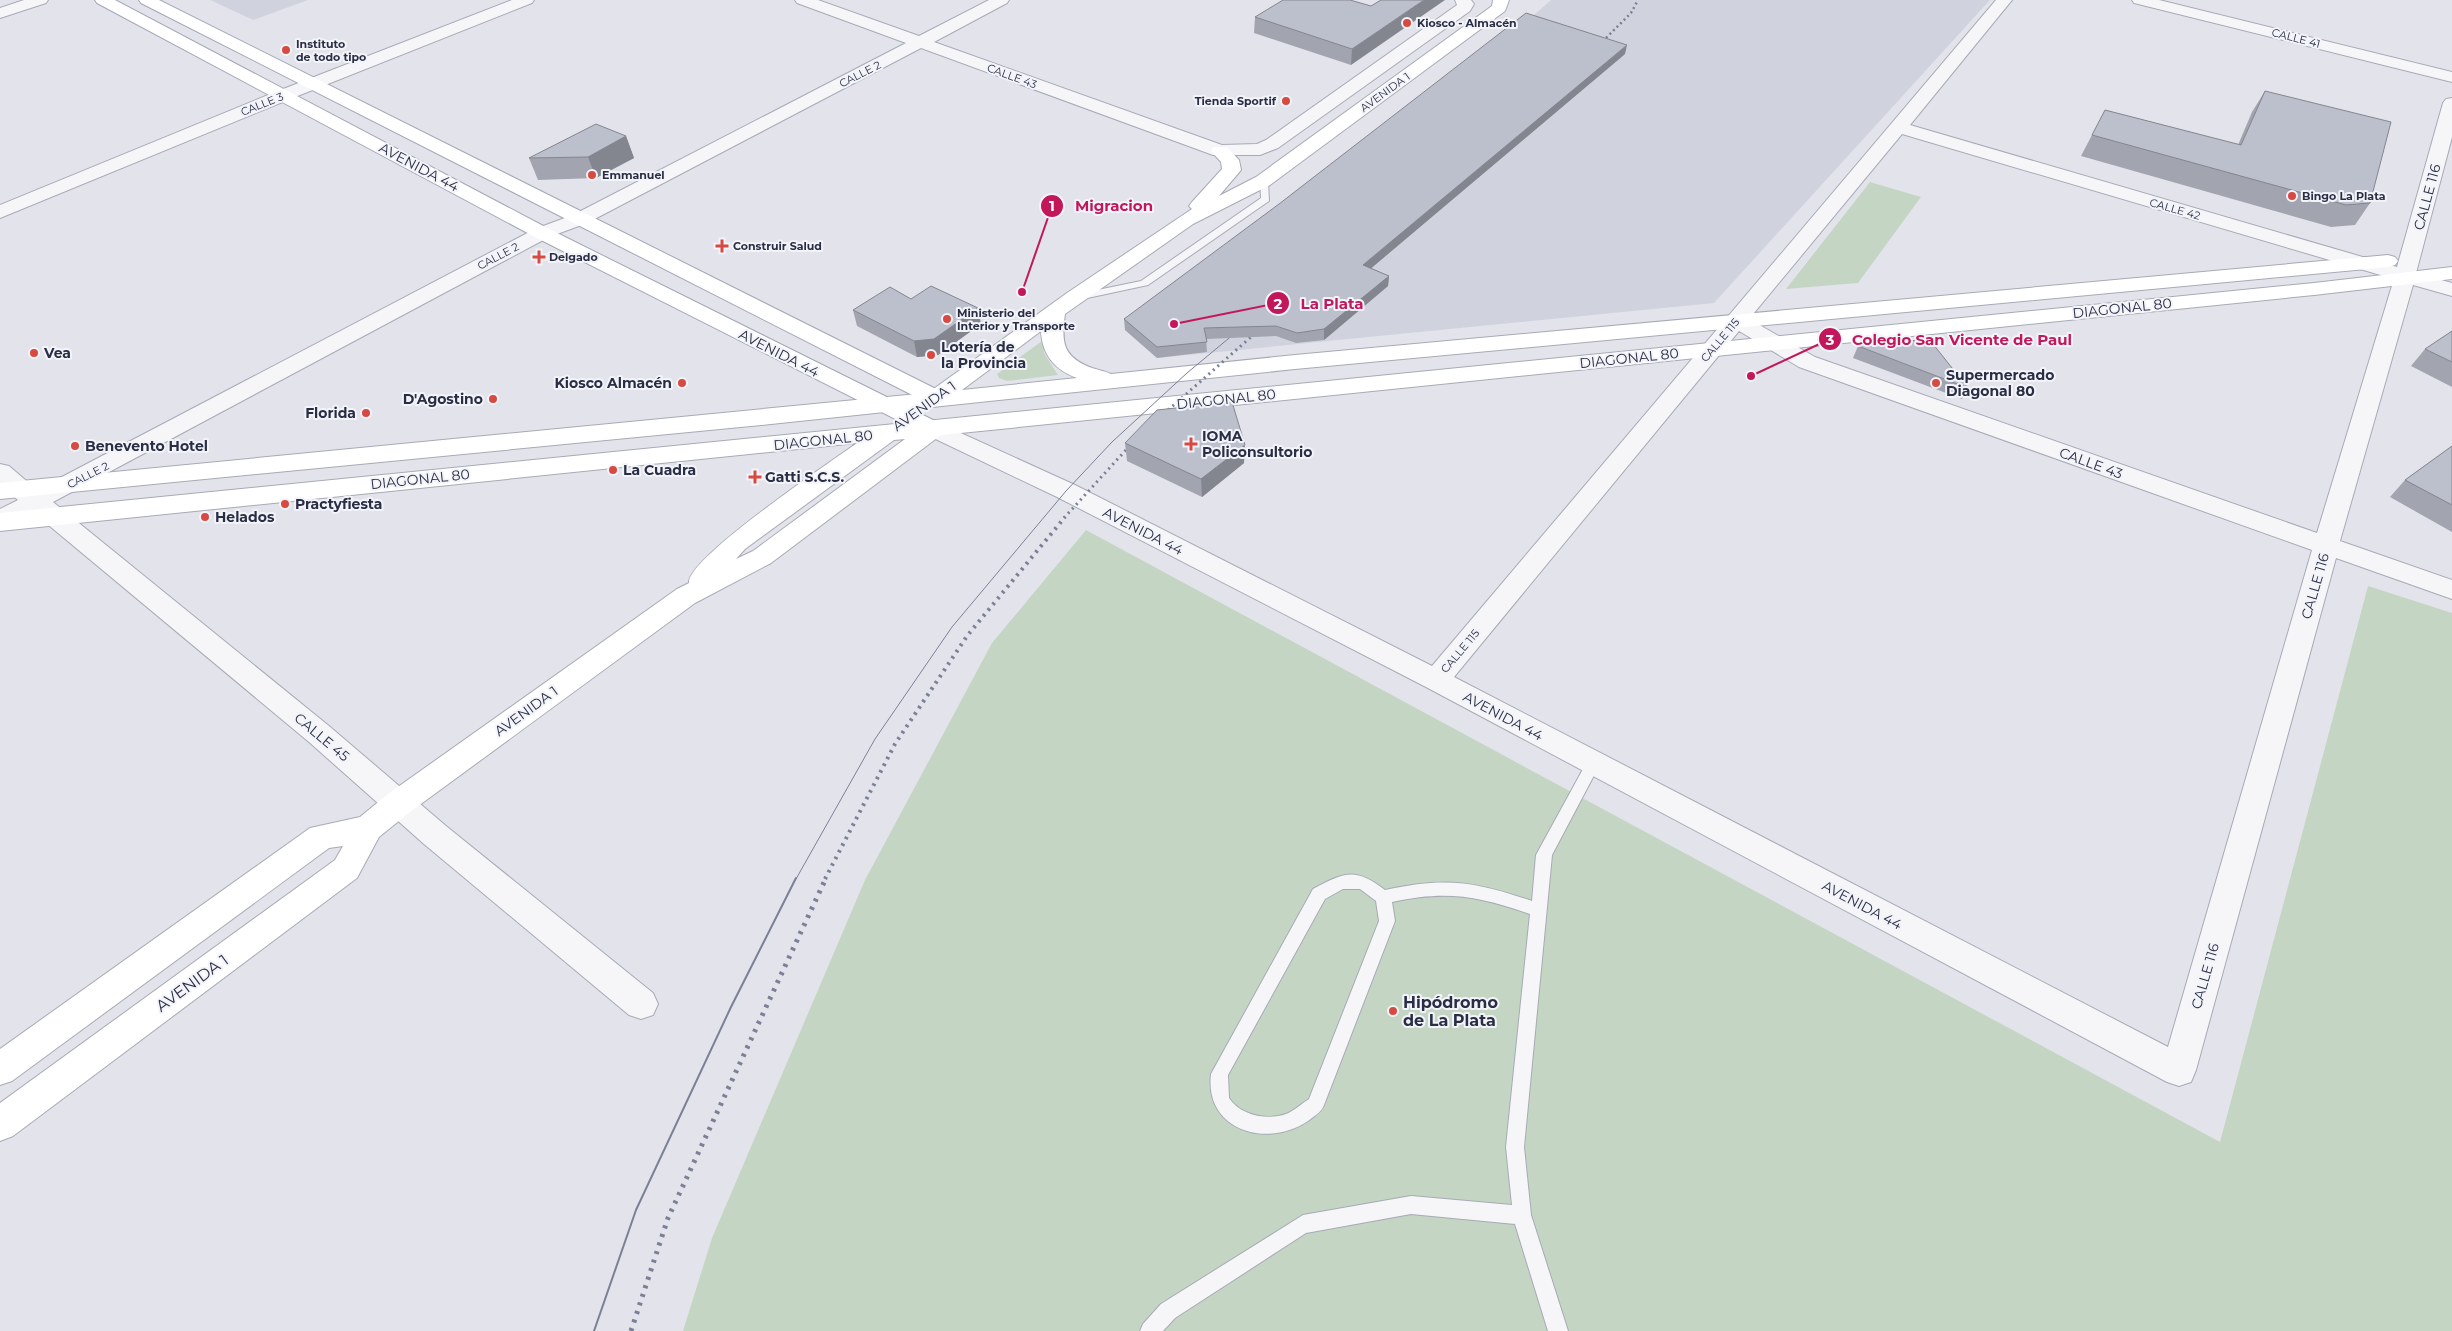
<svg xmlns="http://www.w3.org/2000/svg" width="2452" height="1331" viewBox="0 0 2452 1331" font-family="Montserrat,sans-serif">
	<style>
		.built { fill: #d0d3de }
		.green { fill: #c4d6c3 }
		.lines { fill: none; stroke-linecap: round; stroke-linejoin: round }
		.lane-casing { stroke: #a7aab6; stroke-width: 2 }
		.street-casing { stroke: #a7aab6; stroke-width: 2 }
		.secondary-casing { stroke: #a7aab6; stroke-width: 2 }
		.primary-casing { stroke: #a1a6b8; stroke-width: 2 }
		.lane { fill: #f6f6f9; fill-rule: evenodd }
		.street { fill: #f6f6f9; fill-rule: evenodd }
		.secondary { fill: #fff; fill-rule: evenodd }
		.primary { fill: #fff; fill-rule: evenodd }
		.tram-far1 { stroke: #7b8096; stroke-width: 1 }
		.tram { stroke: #7b8096; stroke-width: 2 }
		.rail-far3 { stroke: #7b8096; stroke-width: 2.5; stroke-dasharray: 2 3; stroke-linecap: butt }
		.rail-far2 { stroke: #7b8096; stroke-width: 3; stroke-dasharray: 2 4; stroke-linecap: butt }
		.rail-far1 { stroke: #7b8096; stroke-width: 4; stroke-dasharray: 2.5 5; stroke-linecap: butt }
		.rail { stroke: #7b8096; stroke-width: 5; stroke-dasharray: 3 6; stroke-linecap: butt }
		.wall { fill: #a2a4af }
		.shaded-wall { fill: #84868f }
		.building { fill: #bcbfcc; stroke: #84868f }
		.poi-dot { fill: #d64a42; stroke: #f3f4f9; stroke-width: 2 }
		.labels { text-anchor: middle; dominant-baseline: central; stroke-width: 4; stroke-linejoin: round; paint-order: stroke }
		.far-poi-label { font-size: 11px; font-weight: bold; fill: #292e45; stroke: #f3f4f9; text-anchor: start }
		.far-street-label { font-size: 11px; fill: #292e45; stroke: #f3f4f9 }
		.street-label { font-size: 14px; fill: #292e45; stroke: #f3f4f9 }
		.poi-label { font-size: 14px; font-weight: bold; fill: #292e45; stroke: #f3f4f9; text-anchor: start }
		.near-street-label { font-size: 16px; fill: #292e45; stroke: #f3f4f9 }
		.near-poi-label { font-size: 16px; font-weight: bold; fill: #292e45; stroke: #f3f4f9; text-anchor: start }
		.leader { fill: none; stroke: #c2185b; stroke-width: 2 }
		.callout-dot { fill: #c2185b; stroke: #f3f4f9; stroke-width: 2 }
		.mark-label { font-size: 15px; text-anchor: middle; font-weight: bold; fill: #fff }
		.callout-label { font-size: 15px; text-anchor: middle; font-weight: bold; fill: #c2185b; stroke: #f3f4f9; stroke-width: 4; stroke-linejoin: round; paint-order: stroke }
	</style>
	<rect width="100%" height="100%" fill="#e3e4eb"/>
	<path class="built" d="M210,0H308L253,20Z
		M1551,0H1990L1714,303L1157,358L1125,330L1525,23Z"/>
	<path class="green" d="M1870,182L1921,197L1858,283L1786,289Z
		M1046,338L1044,353L1058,375L1007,381L999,378L997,374Z
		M1086,530L2220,1142L2368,586L2452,613V1331H683L712,1238L865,880L992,643Z"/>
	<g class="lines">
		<g class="lane-casing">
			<path id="lane" d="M1260,179L1268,181L1269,201L1148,285L1078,300L1073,297L1078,294L1141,281L1261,198Z
				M1593,758L1598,760L1600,764L1552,855L1524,1147L1531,1215L1568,1331H1548L1515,1224L1411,1214L1306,1233L1175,1318L1163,1331H1140L1143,1324L1161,1304L1303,1215L1411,1196L1512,1205L1506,1147L1530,914C1478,896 1447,890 1392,902L1395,921L1324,1105C1321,1113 1314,1116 1308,1121C1267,1149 1204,1130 1211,1074L1313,889C1345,872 1355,867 1385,890C1446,877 1473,881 1532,901L1536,855L1588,760ZM1343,889H1360L1376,901L1379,921L1309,1099C1301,1104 1294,1111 1286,1114C1267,1121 1240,1115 1229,1098L1228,1075L1325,899Z"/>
		</g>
		<g class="street-casing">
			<path id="street" d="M24,0H48L46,3L0,18V8Z
				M512,0H534L532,3L290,99L0,218V205L278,91Z
				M795,0H818L919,36L989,0H1009L1007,3L934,42L1222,145L1257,144L1266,140L1457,5L1455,0H1471L1474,4L1470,11L1278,148L1260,155H1213L921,48L587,223L549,237L53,502L329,726L446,826L653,993L658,1004L653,1015L641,1019L629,1015L424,844L309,742L34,513L0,529V509L18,500L0,485V464L9,466L37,490L535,229L573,215L906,43L797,3Z
				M1996,0H2012L1910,125L2397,267L2443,103L2446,99L2452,98V137L2416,273L2452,283V296L2413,285L2340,541L2452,580V599L2336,558L2196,1070L2191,1082L2179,1086L2167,1082L1426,687L1057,497L925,434L921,429L925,424L933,422L941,424L1075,485L1432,666ZM1902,134L2394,279L2317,533L1815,357L1749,319ZM1739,331L1799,367L2312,550L2168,1047L1454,677Z
				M2132,0H2159L2452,72V82L2134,3Z"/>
		</g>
		<g class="secondary-casing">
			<path id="secondary" d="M1493,0H1509L1505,11L1270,185L1193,224L1065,314C1061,343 1063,357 1092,368C1098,370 1105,371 1111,374L1295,355L2388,255L2395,257L2398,261L2395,265L2388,267L1295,369L771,424L0,499V483L928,393L1067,293L1192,209L1189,206L1192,202L1222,169L1221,162L1211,151L1213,147H1227L1239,160L1241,170L1219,196L1256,177L1492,6ZM1041,331C1042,355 1055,370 1077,378L962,390Z
				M2452,267V279L2314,295L941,435L771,563L695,603L410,812L379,837L357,878L13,1136L0,1141V1103L335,860L343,846L329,848L12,1081L0,1085V1049L310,828L360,817L388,794L677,589L689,583C686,559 832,461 857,443L0,531V513L2314,283ZM905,439L753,551L736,559L745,549L894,440Z"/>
		</g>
		<g class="primary-casing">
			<path id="primary" d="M95,0H115L549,229L941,424L945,429L941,434L933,436L925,434L535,237L97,3Z
				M139,0H159L944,393L947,398L944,403L936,405L928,403L141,3Z"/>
		</g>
		<use href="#lane" class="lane"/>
		<use href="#street" class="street"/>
		<use href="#secondary" class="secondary"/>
		<use href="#primary" class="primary"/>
		<path class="tram-far1" d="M796,879L875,739L952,627L1066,491L1112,442L1187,373L1240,329"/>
		<path class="tram" d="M594,1331L636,1210L731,1007L796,878"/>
		<path class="rail-far3" d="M1599,45L1631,13L1638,0"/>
		<path class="rail-far2" d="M1159,418L1260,329
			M1064,518L1135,440"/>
		<path class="rail-far1" d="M825,879L895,744L967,636L1065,517"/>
		<path class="rail" d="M631,1331L668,1218L826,878"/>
	</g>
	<path class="wall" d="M1371,6L1351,65L1254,33L1255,17Z
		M1625,54L1371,268L1389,276L1388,286L1324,340L1296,343L1276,336L1206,339L1207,352L1157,358L1125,330L1124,319Z
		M2265,91L2370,203L2355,225L2331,227L2081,156L2105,110L2238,145L2252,112Z
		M626,136L634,158L596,178L538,180L529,158Z
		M911,299L981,324L938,355L917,357L857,326L853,310Z
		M2452,331V387L2411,366L2425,349Z
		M1858,346L1968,388L1962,399L1853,358Z
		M1125,443L1244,463L1202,497L1127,461Z
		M2452,446V532L2390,497L2405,480Z"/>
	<path class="shaded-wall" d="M1424,0H1445L1351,65L1352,49Z
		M1627,45L1625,54L1362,276L1363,265Z
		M626,136L634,158L596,178L588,157Z
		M1389,276L1388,286L1324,340V329Z
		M978,308L981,324L938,355L917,357L914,341Z
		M1245,445L1244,463L1202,497L1201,479Z"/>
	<path class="building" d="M1283,0H1350L1371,6L1381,0H1424L1352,49L1255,17Z
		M1526,13L1627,45L1363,265L1389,276L1324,329L1297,333L1276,326L1204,328L1207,342L1157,347L1124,319L1279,204Z
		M2265,91L2391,122L2370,203L2346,205L2092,135L2105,110L2241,145Z
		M596,124L626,136L588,157L529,158Z
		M931,286L978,308L934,339L914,341L853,310L890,287L911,299Z
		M2452,331V362L2425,349Z
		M1929,339L1968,388L1858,346Z
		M1232,402L1245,445L1201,479L1125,443L1157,410Z
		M2452,446V505L2405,480Z"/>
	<g class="poi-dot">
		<circle cx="1407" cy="23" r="5"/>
		<circle cx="286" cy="50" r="5"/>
		<circle cx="1286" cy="101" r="5"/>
		<circle cx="592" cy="175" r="5"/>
		<circle cx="2292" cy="196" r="5"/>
		<path d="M719.5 238.5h5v5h5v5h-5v5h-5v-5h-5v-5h5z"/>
		<path d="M536.5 249.5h5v5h5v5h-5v5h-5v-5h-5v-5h5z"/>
		<circle cx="947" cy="319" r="5"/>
		<circle cx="34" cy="353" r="5"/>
		<circle cx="931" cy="355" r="5"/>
		<circle cx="682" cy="383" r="5"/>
		<circle cx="1936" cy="383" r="5"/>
		<circle cx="493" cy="399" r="5"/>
		<circle cx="366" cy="413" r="5"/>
		<path d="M1188.5 436.5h5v5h5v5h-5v5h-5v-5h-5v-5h5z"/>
		<circle cx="75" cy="446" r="5"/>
		<circle cx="613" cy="470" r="5"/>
		<path d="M752.5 469.5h5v5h5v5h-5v5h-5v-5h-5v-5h5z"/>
		<circle cx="285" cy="504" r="5"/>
		<circle cx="205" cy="517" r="5"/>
		<circle cx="1393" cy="1011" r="5"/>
	</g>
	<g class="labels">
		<g class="far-poi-label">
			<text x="1417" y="23">Kiosco - Almacén</text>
			<text x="296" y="44">Instituto<tspan x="296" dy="13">de todo tipo</tspan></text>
			<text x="1276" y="101" text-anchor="end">Tienda Sportif</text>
			<text x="602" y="175">Emmanuel</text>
			<text x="2302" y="196">Bingo La Plata</text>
			<text x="733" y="246">Construir Salud</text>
			<text x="549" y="257">Delgado</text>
			<text x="957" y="313">Ministerio del<tspan x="957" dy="13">Interior y Transporte</tspan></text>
		</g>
		<g class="far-street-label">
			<text transform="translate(2296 38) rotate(14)">CALLE 41</text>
			<text transform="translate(860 74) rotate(-27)">CALLE 2</text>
			<text transform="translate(1012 76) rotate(20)">CALLE 43</text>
			<text transform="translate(1385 92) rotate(-36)">AVENIDA 1</text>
			<text transform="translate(262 104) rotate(-22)">CALLE 3</text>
			<text transform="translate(2175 209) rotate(16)">CALLE 42</text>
			<text transform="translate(498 256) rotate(-28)">CALLE 2</text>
			<text transform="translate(1720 340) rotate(-50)">CALLE 115</text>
			<text transform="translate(88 475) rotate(-27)">CALLE 2</text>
			<text transform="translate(1460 651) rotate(-50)">CALLE 115</text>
		</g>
		<g class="street-label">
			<text transform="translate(419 167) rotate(28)">AVENIDA 44</text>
			<text transform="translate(2427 197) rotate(-75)">CALLE 116</text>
			<text transform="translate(2122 308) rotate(-6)">DIAGONAL 80</text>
			<text transform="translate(779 353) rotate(27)">AVENIDA 44</text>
			<text transform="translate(1629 358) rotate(-6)">DIAGONAL 80</text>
			<text transform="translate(1226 399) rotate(-6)">DIAGONAL 80</text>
			<text transform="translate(924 406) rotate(-36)">AVENIDA 1</text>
			<text transform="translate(823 440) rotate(-6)">DIAGONAL 80</text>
			<text transform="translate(2091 463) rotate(20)">CALLE 43</text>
			<text transform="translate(420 479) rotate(-6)">DIAGONAL 80</text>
			<text transform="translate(1143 531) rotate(27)">AVENIDA 44</text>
			<text transform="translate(2315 586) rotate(-74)">CALLE 116</text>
			<text transform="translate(526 711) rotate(-36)">AVENIDA 1</text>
			<text transform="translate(1503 716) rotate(28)">AVENIDA 44</text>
			<text transform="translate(322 737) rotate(40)">CALLE 45</text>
			<text transform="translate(1862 905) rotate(28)">AVENIDA 44</text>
			<text transform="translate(2205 976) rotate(-74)">CALLE 116</text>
		</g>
		<g class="poi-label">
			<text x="941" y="347">Lotería de<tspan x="941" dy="16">la Provincia</tspan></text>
			<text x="44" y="353">Vea</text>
			<text x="1946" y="375">Supermercado<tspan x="1946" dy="16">Diagonal 80</tspan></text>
			<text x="672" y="383" text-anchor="end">Kiosco Almacén</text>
			<text x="483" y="399" text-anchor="end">D'Agostino</text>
			<text x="356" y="413" text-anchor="end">Florida</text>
			<text x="1202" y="436">IOMA<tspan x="1202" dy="16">Policonsultorio</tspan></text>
			<text x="85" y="446">Benevento Hotel</text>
			<text x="623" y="470">La Cuadra</text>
			<text x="765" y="477">Gatti S.C.S.</text>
			<text x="295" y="504">Practyfiesta</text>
			<text x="215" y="517">Helados</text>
		</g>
		<g class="near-street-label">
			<text transform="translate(192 983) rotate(-36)">AVENIDA 1</text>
		</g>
		<g class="near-poi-label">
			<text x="1403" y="1002">Hipódromo<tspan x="1403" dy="18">de La Plata</tspan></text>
		</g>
	</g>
	<path class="leader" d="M1022 292L1052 206M1174 324L1278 303M1751 376L1830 339"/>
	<g class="callout-dot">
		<circle cx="1022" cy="292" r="5"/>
		<circle cx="1174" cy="324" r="5"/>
		<circle cx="1751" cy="376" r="5"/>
		<circle cx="1052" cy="206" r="12"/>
		<circle cx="1278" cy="303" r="12"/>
		<circle cx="1830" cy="339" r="12"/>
	</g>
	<g class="mark-label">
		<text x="1052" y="211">1</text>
		<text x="1278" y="309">2</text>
		<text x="1830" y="345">3</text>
	</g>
	<g class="callout-label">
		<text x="1114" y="211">Migracion</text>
		<text x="1332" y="309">La Plata</text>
		<text x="1962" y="345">Colegio San Vicente de Paul</text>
	</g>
</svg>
